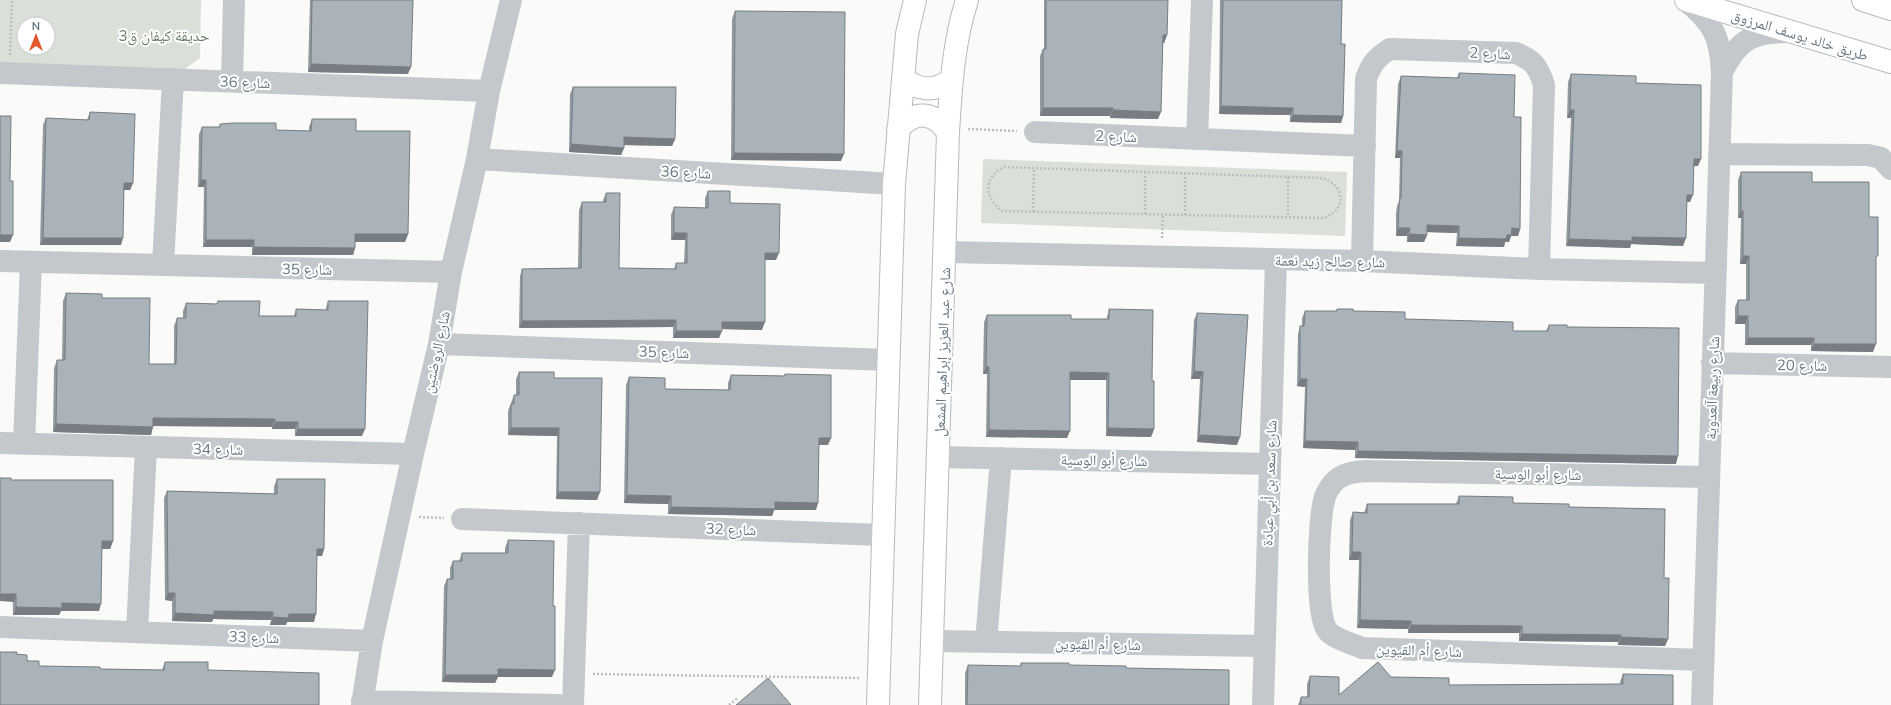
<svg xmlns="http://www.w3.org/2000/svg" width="1891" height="705" viewBox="0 0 1891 705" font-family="Mulish,'Noto Naskh Arabic',sans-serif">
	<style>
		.green { fill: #dadfd7; fill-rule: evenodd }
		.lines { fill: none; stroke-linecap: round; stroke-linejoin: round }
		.major-casing { stroke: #b5babe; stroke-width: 24 }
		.path { stroke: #bbbfc2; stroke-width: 2.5; stroke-dasharray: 2 2; stroke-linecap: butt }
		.minor { stroke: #c3c8cc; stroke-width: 22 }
		.major { stroke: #fff; stroke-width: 22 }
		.wall { fill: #929a9f }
		.shaded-wall { fill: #777d82 }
		.building { fill: #aab3b9; stroke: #777d82 }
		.labels { text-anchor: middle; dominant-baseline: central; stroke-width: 4; stroke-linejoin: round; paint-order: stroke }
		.park-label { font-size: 15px; fill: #687a64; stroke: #fff }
		.street-label { font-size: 15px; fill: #657683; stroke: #fff }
	</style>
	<rect width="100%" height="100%" fill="#fafaf8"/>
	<path class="green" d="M0,0H201L200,58L182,71L0,64ZM24,24H48V48H24Z
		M983,159L1347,172L1345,236L981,223Z"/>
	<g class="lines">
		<g class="major-casing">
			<path id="major" d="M1686,0L1891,62
				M1863,0L1891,9
				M903,77C918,92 935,92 952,79
				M898,129C915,110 933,111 948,132
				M878,705L894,184L907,34L915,0
				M930,705L948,132C951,87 953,44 967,0"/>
		</g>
		<path class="path" d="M10,55L12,0
			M968,129L1017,131
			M1004,167L1322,178C1345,185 1348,209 1324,218L1002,211C984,198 983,178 1004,167Z
			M1185,173V215
			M1288,177V217
			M1033,212L1034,168
			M1145,214V172
			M1162,238L1163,214
			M419,517L444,518
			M593,674L860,678
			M729,705L738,698"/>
		<path class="minor" d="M1685,0C1713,22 1720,36 1722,72L1702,705
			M1722,72C1739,39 1752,32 1789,32
			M0,73L489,91
			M232,81L234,0
			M1035,132L1365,146
			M1197,139L1202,0
			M1719,154L1868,155L1881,158L1891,169
			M477,159L894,184
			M945,252L1362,261L1539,269L1715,273
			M0,261L451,272
			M1362,261L1366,79C1371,64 1377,57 1390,49L1516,53C1534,61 1538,66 1544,85L1539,269
			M163,265L173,79
			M439,344L888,360
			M1712,363L1891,367
			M0,443L413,454
			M24,444L31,262
			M938,457L1270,464
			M462,519L882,535
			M0,627L372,641
			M137,632L146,447
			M932,641L1264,646
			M986,642L1001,458
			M1703,660L1362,648C1353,644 1332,638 1327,630C1315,614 1318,517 1325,497C1326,493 1330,487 1333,483C1342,473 1354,472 1366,471L1709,477
			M362,701L558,705
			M362,705L372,641L413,454L439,344L451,272L477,159L489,91L511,0
			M573,705L579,523
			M1263,705L1276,260"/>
		<use href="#major" class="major"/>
	</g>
	<path class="wall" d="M310,0H413L408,74L308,72Z
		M1044,0H1168L1167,35L1164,43H1163L1158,119L1110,118V116H1040V56L1043,49H1044Z
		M1220,0H1342L1341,44L1343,116L1341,123L1290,122V115L1219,114Z
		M735,11L841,161L731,160L732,19Z
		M1459,73L1514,117L1520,229L1518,236H1511L1509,242H1505L1504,247L1456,246L1457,233L1427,232V235L1424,242H1407V236H1396V213L1397,206L1399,201L1400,158H1395L1398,84L1401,76L1457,78Z
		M1571,74L1636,83L1698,166H1694L1690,202H1687L1683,246L1631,244L1630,248L1566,246L1571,118H1567L1568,82Z
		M573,87L675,139L672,146L624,145V148L621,155L569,152L570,94Z
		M90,112L133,183L130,190H124L121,245H40L43,125L46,118L87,120Z
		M312,119L356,131L408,234L405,242H355V248L353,255H252V247H203L204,187H198L199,134L202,127H219L220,124L276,130L309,131V127Z
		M1741,172L1812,182L1869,217L1876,261L1873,352L1811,351V345H1745V324H1735V307L1738,300H1746V264H1740L1741,218H1738V180Z
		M708,191L730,203L776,260H765L762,330L722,329L719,338H673V327L519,328L520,276L522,269L578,268L579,210L582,202H603V200L606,193L619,268L674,269L676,263H684L685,240H671V215L674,207L705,208V198Z
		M66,293L102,298L149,364H174V326L177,318H183V311L186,303L216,304L218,301L259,316H294L296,309L326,310V308L328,301L362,436H295V429H272V427L153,426L151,435L53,432L54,368L57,360H62L63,301Z
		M1109,309L1152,381L1154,429L1151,437L1106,436V380H1070L1067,438L986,437L987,374H983L984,322L987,315L1071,319H1107V317Z
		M1337,309L1405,319L1513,331H1546L1549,325L1567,327L1676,464L1355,458V450L1303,448L1305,387L1297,386L1298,334L1300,326H1302V318L1305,311H1336Z
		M1197,313L1237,445L1197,442L1200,379H1191L1194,320Z
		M519,372L554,378L597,500L556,499L557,436L508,435V411L514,395H516V379Z
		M785,374L828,445H819L816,510H774L772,516L668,514V504L624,503L626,385L629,377L665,389L728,390V383L731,375L784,376Z
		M277,479L324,549L322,556H317L314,622H287L286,625H270L271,620L213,619L212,622L172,621V601L165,600L164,498L167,491L274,494V486Z
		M11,480L113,541L110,549H102L99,611H61L59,615H13Z
		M1459,496L1513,503L1569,507L1664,578L1668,639L1665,646L1618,645V642L1519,641V633H1408V629L1357,628L1359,560H1349L1350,520L1353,512L1364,513L1367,504H1456Z
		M508,540L552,677H498L495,683L442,682L444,586L447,579H450V568L453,561H459L462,553H505V548Z
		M16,654L39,666L100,669L162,670L165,662L208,670L0,705Z
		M1021,663L1126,668L1229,705H965V673L968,665L1020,666Z
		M1623,674L1673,705H1298L1301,697H1307V684L1310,676L1339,695L1391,677L1449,685L1620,684V682Z"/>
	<path class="shaded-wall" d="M1163,35H1167L1164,43L1160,42Z
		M311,64L411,67L408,74L308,72Z
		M1221,106L1293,108L1290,115L1219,114Z
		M1043,108H1113L1110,116H1040Z
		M1113,110L1161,112L1158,119L1110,118Z
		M1570,110H1574L1571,118H1567Z
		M1293,115L1343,116L1341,123L1290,122Z
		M624,137L675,139L672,146L621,145Z
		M571,144L624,148L621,155L569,152Z
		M1397,151H1402L1400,158H1395Z
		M734,153L844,154L841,161L731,160Z
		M1694,159H1701L1698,166H1691Z
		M201,180H206L204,187H198Z
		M124,183H133L130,190H121Z
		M1687,195H1693L1690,202H1684Z
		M1741,211H1743L1741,218H1738Z
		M1427,225L1459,226L1457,233L1425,232Z
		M1398,228H1410L1407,236H1396Z
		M1512,228L1520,229L1518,236H1511L1509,242H1505L1504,247L1456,246L1459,238L1507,235Z
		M674,233H687L685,240H671Z
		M355,234H408L405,242H353Z
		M1409,234L1427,235L1424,242H1407Z
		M0,235H13L10,242H0Z
		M1632,237L1686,238L1683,246L1631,244L1630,248L1566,246L1569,239Z
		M43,238H123L121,245H40Z
		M206,240H254L252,247H203Z
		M254,247L355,248L353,255H252Z
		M765,253H779L776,260H762Z
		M1743,256H1749L1746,264H1740Z
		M1738,316H1748L1745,324H1735Z
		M676,320L673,327L519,328L522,321Z
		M722,322H765L762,330L719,329Z
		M676,331H722L719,338H673Z
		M1748,338H1814L1811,345H1745Z
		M1814,344H1876L1873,352L1811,351Z
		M986,367H989L987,374H983Z
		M1194,371L1203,372L1200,379H1191Z
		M1070,372L1109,373L1106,380H1067Z
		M1300,379H1307L1305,387L1297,386Z
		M153,418L275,419L272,427L151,426Z
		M275,422H298L295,429H272Z
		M56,424L153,427L151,435L53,432Z
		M511,428H559L557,436L508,435Z
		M1108,428L1154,429L1151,437L1106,436Z
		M298,429H365L362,436H295Z
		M989,430L1070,431L1067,438L986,437Z
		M1199,435L1240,437L1237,445L1197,442Z
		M819,438H831L828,445H816Z
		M1305,441L1358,442L1355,450L1303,448Z
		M1358,451L1678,456L1676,464L1355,458Z
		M558,492H600L597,500L556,499Z
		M627,495L671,496L668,504L624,503Z
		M775,502L818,503L816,510H774L772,516L668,514L671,507Z
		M102,541H113L110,549H100Z
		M317,549H324L322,556H315Z
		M1352,552H1361L1359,560H1349Z
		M168,593H175L172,601L165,600Z
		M0,594H16L14,602L0,601Z
		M62,603L101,604L99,611H61L59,615H13L16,607Z
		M214,611L273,612L271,620L213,619L212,622L172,621L175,613Z
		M289,614H316L314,622H287L286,625H270L273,617Z
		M1360,620L1411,621L1408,629L1357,628Z
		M1411,625L1522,626L1519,633H1408Z
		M1522,634L1621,635L1618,642L1519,641Z
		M1621,637L1668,639L1665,646L1618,645Z
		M498,669L555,670L552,677H498L495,683L442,682L445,675Z"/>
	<path class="building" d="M312,0H413L411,67L311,64Z
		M1046,0H1168L1167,35H1163L1161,112L1113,110V108H1043V49H1046Z
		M1223,0H1342L1341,44H1345L1343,116L1293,115V108L1221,106Z
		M735,11L845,12L844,154L734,153Z
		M1459,73L1515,75L1514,117H1521L1520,229L1512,228L1511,235H1507L1506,239L1459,238V226L1427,225V235L1409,234L1410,228H1398L1399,206L1400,198H1401L1402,151H1397L1401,76L1459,78Z
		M1571,74L1636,76V83L1701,85V159H1694L1693,195H1687L1686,238L1632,237V241L1569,239L1574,110H1570Z
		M573,87H676L675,139L624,137V148L571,144Z
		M90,112L135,114L133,183H124L123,238H43L46,118L89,120Z
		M0,116H11L10,181H13V235H0Z
		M312,119H356V131H410L408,234H355V248L254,247V240H206V180H201L202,127H220V124L233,123H276V130L311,131Z
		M1741,172H1812V182H1869V217H1878V256H1876V344H1814V338H1748V316H1738V300H1749V256H1743V211H1741Z
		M708,191H730V203L780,204L779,253H765V322H722V331H676V320L522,321V269L581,268L582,202H606V193H620L619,268L676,269V263H687V233H674V207L708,208Z
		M66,293L102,294V298H150L149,364H176L177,318H186V303L217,304L218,301H260L259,316H296V309L328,310V301H368L365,429H298V422H275V419L153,418V427L56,424L57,360H65Z
		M1109,309L1153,310L1152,381H1154V429L1108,428L1109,373L1070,372V431L989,430V367H986L987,315H1071V319H1109Z
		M1337,309H1353V311L1405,312V319L1513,322V331H1548L1549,325H1567V327L1679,328L1678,456L1358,451V442L1305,441L1307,379H1300V326H1304L1305,311H1337Z
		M1197,313L1248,315L1240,437L1199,435L1203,372L1194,371Z
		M519,372H554V378H602L600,492H558L559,428H511V404H514V395H519Z
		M785,374L831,375V438H819L818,503L775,502V509L671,507V496L627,495L629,377L665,378V389L730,390L731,375L785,376Z
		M0,478H11V480H113V541H102L101,604L62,603V608L16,607V594H0Z
		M277,479H325L324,549H317L316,614H289L288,618L273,617V612L214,611V615L175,613V593H168L167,491L277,494Z
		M1459,496L1513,497V503L1569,504V507L1665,509L1664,578H1669L1668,639L1621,637V635L1522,634V626L1411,625V621L1360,620L1361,552H1352L1353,512L1367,513V504H1459Z
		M508,540L554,541L553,606H555V670L498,669V675H445L447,579H453V561H462V553H508Z
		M0,652H17L16,654L27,655V661H39V666L100,667V669L164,670L165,662H208V670L319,673V705H0Z
		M1378,662L1391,677L1449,678V685L1623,684V674L1673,675V705H1301V697H1309L1310,676L1339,677V695Z
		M1021,663H1069V665L1126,666V668L1229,670V705H967L968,665L1021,666Z
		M768,678L791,705H736Z"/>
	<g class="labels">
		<g class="park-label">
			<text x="164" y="35">حديقة كيفان ق3</text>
		</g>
		<g class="street-label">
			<text transform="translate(1800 35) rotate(17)">طريق خالد يوسف المرزوق</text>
			<text transform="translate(1490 53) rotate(3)">شارع 2</text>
			<text transform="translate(245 82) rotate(2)">شارع 36</text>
			<text transform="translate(1116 136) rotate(2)">شارع 2</text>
			<text transform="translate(686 172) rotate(3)">شارع 36</text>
			<text transform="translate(1330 261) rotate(1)">شارع صالح زيد نعمة</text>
			<text transform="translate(307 269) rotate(1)">شارع 35</text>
			<text transform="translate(436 352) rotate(-78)">شارع الروضتين</text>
			<text transform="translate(664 352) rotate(2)">شارع 35</text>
			<text transform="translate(942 352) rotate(-88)">شارع عبد العزيز إبراهيم المشعل</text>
			<text transform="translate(1802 365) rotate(1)">شارع 20</text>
			<text transform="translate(1712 388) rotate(-88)">شارع ربيعة آلعدوية</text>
			<text transform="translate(218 449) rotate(1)">شارع 34</text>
			<text transform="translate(1104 460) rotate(1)">شارع أبو الوسية</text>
			<text transform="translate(1538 474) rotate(1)">شارع أبو الوسية</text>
			<text transform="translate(1269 483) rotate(-88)">شارع سعد بن أبي عبادة</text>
			<text transform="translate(731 529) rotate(2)">شارع 32</text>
			<text transform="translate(254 637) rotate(2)">شارع 33</text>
			<text transform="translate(1098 644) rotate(1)">شارع أم القيوين</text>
			<text transform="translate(1419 650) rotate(2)">شارع أم القيوين</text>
		</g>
	</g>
	<g transform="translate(36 36)"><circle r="19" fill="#ffffff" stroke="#c1c8cd"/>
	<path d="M0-3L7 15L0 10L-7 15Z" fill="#e4572e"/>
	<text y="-6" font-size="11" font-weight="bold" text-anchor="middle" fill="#657683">N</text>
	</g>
</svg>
